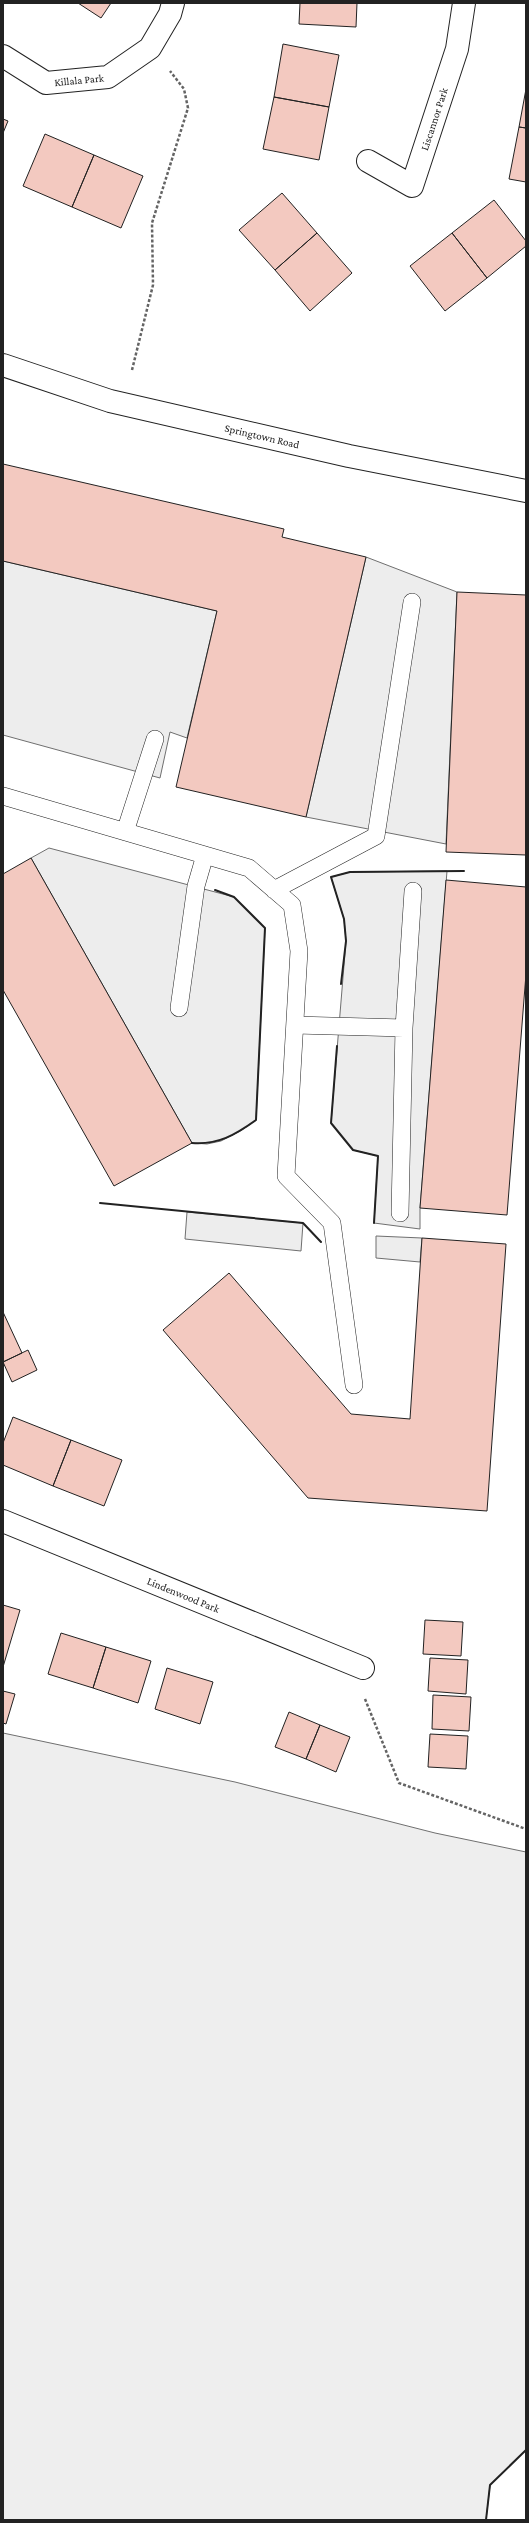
<svg xmlns="http://www.w3.org/2000/svg" width="529" height="2523" viewBox="0 0 529 2523" font-family="'Crimson Pro',serif">
	<style>
		.green { fill: #eee; stroke: #6f6f6f }
		.parking { fill: #ededed; stroke: #6f6f6f }
		.building { fill: #f3c9c0; stroke: #222 }
		.lines { fill: none; stroke-linecap: round; stroke-linejoin: round }
		.service-casing { stroke: #222; stroke-width: 18 }
		.minor-casing { stroke: #222; stroke-width: 24 }
		.secondary-casing { stroke: #222; stroke-width: 24 }
		.path { stroke: #646464; stroke-width: 2.5; stroke-dasharray: 3 2; stroke-linecap: butt }
		.service { stroke: #fff; stroke-width: 17 }
		.minor { stroke: #fff; stroke-width: 22 }
		.secondary { stroke: #fff; stroke-width: 22 }
		.wall { stroke: #222; stroke-width: 2 }
		.labels { text-anchor: middle; dominant-baseline: central; stroke-width: 3; stroke-linejoin: round; paint-order: stroke }
		.street-label { font-size: 11px; fill: #222; stroke: #fff }
	</style>
	<rect width="100%" height="100%" fill="#fff"/>
	<path class="green" d="M3,1733L235,1782L435,1833L526,1852V2450L490,2485L486,2520H3Z"/>
	<path class="parking" d="M366,557L457,592L446,844L306,817Z
		M3,561L217,611L187,738L170,732L160,778L3,735Z
		M49,848L234,897L265,928L256,1120L242,1130L221,1141L207,1144L192,1143L31,858Z
		M447,871L420,1208V1229L374,1223L378,1156L353,1150L331,1123L346,941L344,919L331,877L350,872Z
		M187,1212L303,1223L301,1251L185,1239Z
		M376,1236L422,1238L420,1262L376,1258Z"/>
	<path class="building" d="M78,3H111L101,18Z
		M300,3H357L356,27L299,24Z
		M283,44L339,55L329,107L274,97Z
		M526,89V128L519,127Z
		M274,97L329,107L319,160L263,149Z
		M3,119L8,121L3,133Z
		M519,127L526,128V182L509,179Z
		M45,134L94,155L72,207L23,186Z
		M94,155L143,176L121,228L72,207Z
		M282,193L317,233L275,270L239,230Z
		M494,200L526,241V246L487,278L452,233Z
		M317,233L352,273L310,311L275,270Z
		M452,233L487,278L445,311L410,266Z
		M3,464L284,529L282,537L366,557L306,817L176,787L217,611L3,561Z
		M457,592L526,595V855L446,852Z
		M31,858L192,1143L114,1186L3,990V874Z
		M446,880L526,887V974L507,1215L420,1208Z
		M422,1238L506,1244L487,1511L308,1498L163,1330L229,1273L351,1414L410,1419Z
		M3,1312L22,1353L3,1362Z
		M28,1350L37,1370L12,1382L3,1362Z
		M13,1417L71,1440L53,1486L3,1465V1443Z
		M71,1440L122,1460L104,1506L53,1486Z
		M3,1605L20,1610L3,1667Z
		M425,1620L463,1622L461,1656L423,1654Z
		M61,1633L106,1647L93,1688L48,1674Z
		M106,1647L151,1661L138,1703L93,1688Z
		M430,1658L468,1660L466,1694L428,1691Z
		M167,1668L213,1682L200,1724L155,1709Z
		M3,1691L15,1694L6,1724L3,1723Z
		M433,1695L471,1697L469,1731L432,1729Z
		M289,1712L320,1725L306,1759L275,1747Z
		M320,1725L350,1737L336,1772L306,1759Z
		M430,1734L468,1736L466,1769L428,1767Z"/>
	<g class="lines">
		<g class="service-casing">
			<path id="service" d="M3,796L249,868L292,905L299,951L286,1176L332,1223L354,1385
				M125,832L155,739
				M274,890L376,836L412,602
				M179,1008L196,886L205,855
				M295,1025L404,1028L413,891
				M400,1213L404,1028"/>
		</g>
		<g class="minor-casing">
			<g id="minor">
				<path id="s1" d="M3,56L46,83L108,77L150,48L170,14L173,3"/>
				<path id="s2" d="M368,161L412,186L457,49L464,3"/>
				<path id="s3" d="M3,1521L363,1668"/>
			</g>
		</g>
		<g class="secondary-casing">
			<g id="secondary">
				<path id="s4" d="M3,365L110,401L349,456L526,491"/>
			</g>
		</g>
		<path class="path" d="M132,370L153,285L152,223L188,108L184,89L170,71
			M365,1699L399,1783L526,1829"/>
		<use href="#service" class="service"/>
		<use href="#minor" class="minor"/>
		<use href="#secondary" class="secondary"/>
		<path class="wall" d="M341,984L346,941L344,919L331,877L350,872L464,871
			M337,1046L331,1123L353,1150L378,1156L374,1223
			M192,1143C218,1145 235,1135 256,1120L265,928L234,897L215,890
			M100,1203L303,1223L321,1242
			M486,2520L490,2485L526,2450"/>
	</g>
	<g class="labels">
		<g class="street-label">
			<text stroke="none"><textPath href="#s1" startOffset="84">Killala Park</textPath></text>
			<text stroke="none"><textPath href="#s2" startOffset="121">Liscannor Park</textPath></text>
			<text stroke="none"><textPath href="#s4" startOffset="269">Springtown Road</textPath></text>
			<text stroke="none"><textPath href="#s3" startOffset="195">Lindenwood Park</textPath></text>
		</g>
	</g>
	<rect width="529" height="2523" fill="none" stroke="#222222" stroke-width="8"/>
</svg>
